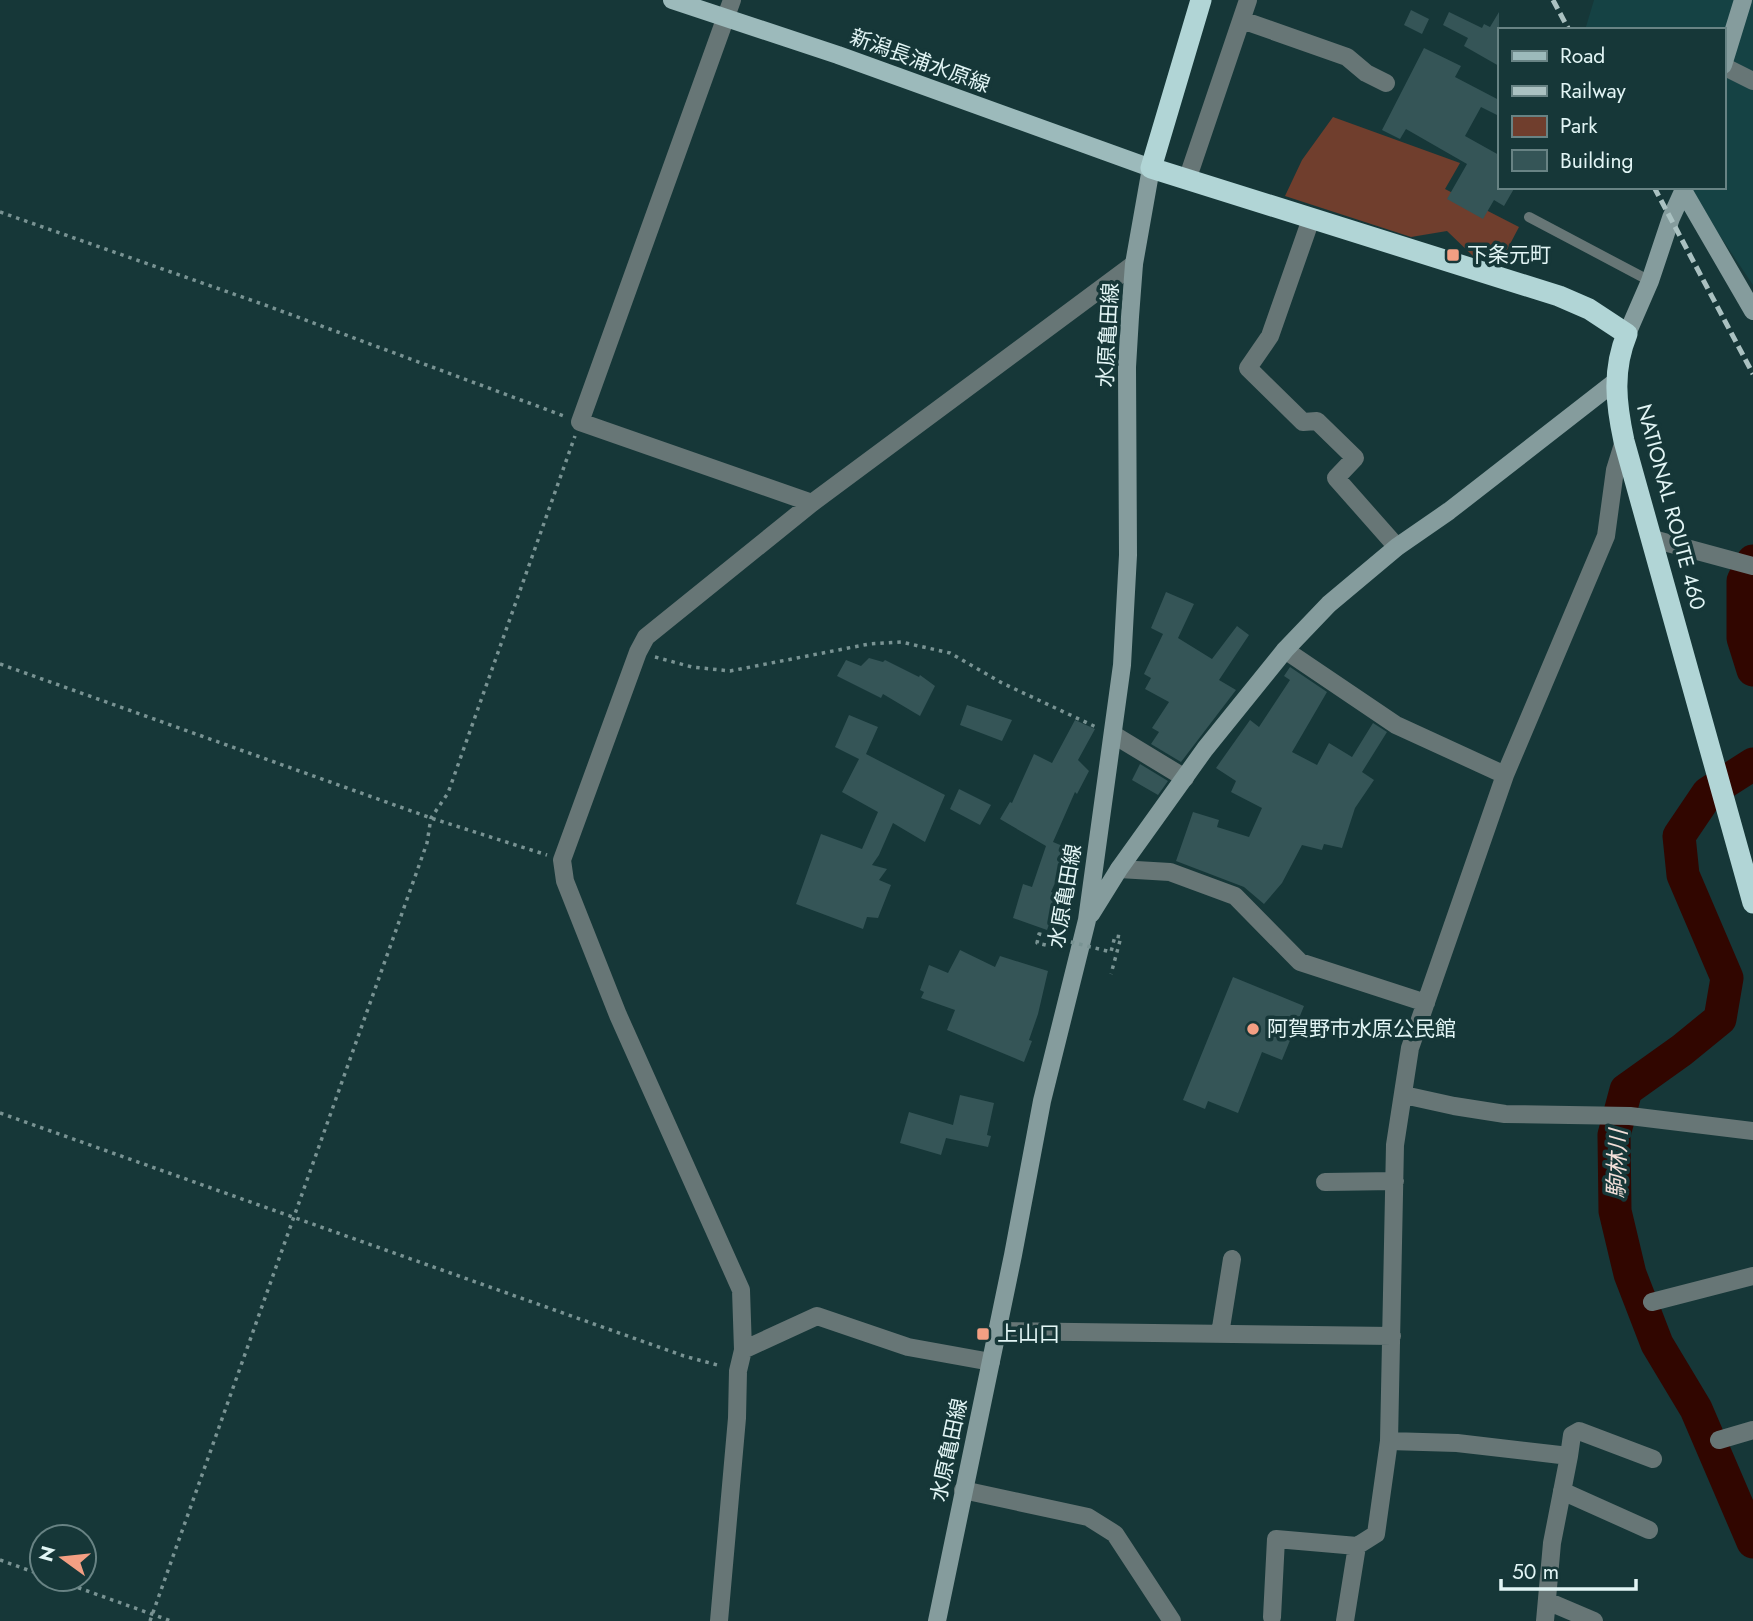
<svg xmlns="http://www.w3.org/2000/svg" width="1753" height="1621" viewBox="0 0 1753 1621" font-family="Jost,'Noto Sans JP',sans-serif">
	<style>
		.built { fill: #154244 }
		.green { fill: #703e2d }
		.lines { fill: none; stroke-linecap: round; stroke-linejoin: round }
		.river { stroke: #310600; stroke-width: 33 }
		.building { fill: #355557 }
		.path { stroke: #799393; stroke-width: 3.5; stroke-dasharray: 3.5 5; stroke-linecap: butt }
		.lane { stroke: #677676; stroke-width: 10 }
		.street { stroke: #677676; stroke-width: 18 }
		.secondary { stroke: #859c9d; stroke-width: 18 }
		.primary { stroke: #9cbabb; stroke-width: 18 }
		.highway { stroke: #b1d5d6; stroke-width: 21 }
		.rail { stroke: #aac1c1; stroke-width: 5; stroke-dasharray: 10 5; stroke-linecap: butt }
		.path-bridge { stroke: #799393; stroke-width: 3.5; stroke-dasharray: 3.5 5; stroke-linecap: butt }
		.poi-dot { fill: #f39f83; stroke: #163738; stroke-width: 2.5 }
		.labels { text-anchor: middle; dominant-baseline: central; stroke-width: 7; stroke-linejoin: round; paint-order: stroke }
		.street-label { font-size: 21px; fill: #e2f5f5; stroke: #163738 }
		.poi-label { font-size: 21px; fill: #e2f5f5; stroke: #163738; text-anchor: start }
		.water-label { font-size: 23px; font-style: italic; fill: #f2ded8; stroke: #163738 }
	</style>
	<rect width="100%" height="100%" fill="#163738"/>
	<path class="built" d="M1594,0H1753V285L1687,187H1723V30H1585Z"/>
	<path class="green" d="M1333,117L1460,163L1445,189L1519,227L1500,263L1473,256L1447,231L1411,237L1285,196L1302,160Z"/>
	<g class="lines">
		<path class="river" d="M1753,561L1743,581V638L1753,670
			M1753,764L1708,793L1679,836L1683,875L1727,978L1720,1019L1682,1050L1626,1090L1614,1135L1615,1211L1630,1274L1657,1344L1696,1409L1753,1542"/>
	</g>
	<path class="building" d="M1411,10L1429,19L1422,34L1404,25Z
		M1449,12L1482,28L1484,24L1490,27L1499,12V66L1464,46L1468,38L1443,25Z
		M1424,48L1461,66L1455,77L1499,100V116L1481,107L1465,136L1499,155V187H1515L1504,206L1494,200L1483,219L1447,199L1467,164L1406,129L1400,139L1382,130Z
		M1166,592L1194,604L1178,638L1212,659L1237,626L1249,635L1219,680L1236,690L1181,762L1151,744L1159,732L1152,728L1169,702L1145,689L1151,678L1144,674L1163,634L1151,628Z
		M869,658L883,662L885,660L919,677L920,675L935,686L920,716L883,694L881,698L837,676L846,660L861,666Z
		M1290,667L1327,692L1292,752L1317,765L1329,743L1352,757L1373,723L1387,732L1362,772L1374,780L1355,808L1342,848L1324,844L1322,850L1302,845L1282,883L1264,904L1244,887L1176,861L1193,812L1219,820L1217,827L1249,837L1262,808L1231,792L1236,781L1216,768L1250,720L1259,727L1290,680L1284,676Z
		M967,705L1012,720L1002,741L960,725Z
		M849,715L878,727L866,754L945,795L925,842L893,823L879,855L872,865L887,869L879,880L891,885L878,918L867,917L863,929L796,904L821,834L862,849L878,812L842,792L859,759L835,747Z
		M1075,720L1095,729L1078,760L1089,771L1077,794L1075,792L1053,842L1070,849L1051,892L1060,894L1047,930L1013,918L1023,884L1032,887L1046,846L1000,819L1010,802L1012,803L1034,754L1052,763Z
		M1140,764L1168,781L1158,795L1132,780Z
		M959,789L991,805L980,825L950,809Z
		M960,950L995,967L1000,956L1048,971L1038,1014L1029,1040L1032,1041L1024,1062L947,1030L955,1010L921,998L924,992L920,990L929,965L948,973Z
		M1233,977L1304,1006L1282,1060L1262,1052L1238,1113L1208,1101L1205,1109L1183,1100Z
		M960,1095L994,1103L987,1135L991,1136L988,1147L946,1138L941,1155L900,1143L909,1112L953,1125Z"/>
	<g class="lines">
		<path class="path" d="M0,212L265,305L564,416
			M655,657L692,667L730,671L869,644L901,642L950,653L1002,683L1096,727
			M0,664L431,818L547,855
			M0,1113L684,1356L721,1366
			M0,1560L42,1575
			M54,1579L171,1621
			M150,1621L427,843L431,818L448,793L575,436"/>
		<path class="lane" d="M1529,217L1650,281"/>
		<path class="street" d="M732,0L580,422L812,503
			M1242,20L1347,57L1366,73L1386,83
			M1723,66L1753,81
			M1187,180L1248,0
			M1311,219L1270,336L1248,368L1303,422L1317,421L1355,458L1336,478L1397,547
			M1653,539L1753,566
			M1285,650L1396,725L1505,775
			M1114,735L1185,778
			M1119,869L1170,872L1235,896L1300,962L1426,1003
			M1404,1095L1454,1106L1505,1114L1630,1116L1753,1131
			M1325,1182L1395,1181
			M1652,1302L1753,1276
			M997,1331L1392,1336
			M1220,1334L1232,1259
			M743,1350L817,1316L908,1347L991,1362
			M1719,1440L1753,1430
			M1389,1441L1457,1443L1569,1456L1552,1543L1545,1621
			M1569,1456L1572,1435L1579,1431L1653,1459
			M963,1490L1088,1517L1115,1534L1172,1621
			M1562,1491L1649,1530
			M1547,1601L1594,1621
			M1272,1617L1276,1539L1357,1546L1376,1534L1389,1441L1395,1145L1410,1048L1505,775L1606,536L1615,470L1624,441
			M719,1621L737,1418L738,1371L743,1350L741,1290L618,1015L565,881L562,860L638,652L646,637L812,503L1134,264
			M1345,1621L1357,1546"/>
		<path class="secondary" d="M1723,65L1743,0
			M1684,192L1753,311
			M1627,334L1650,281L1671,218L1685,187
			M1091,914L1119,869L1205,749L1285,650L1329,604L1397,547L1449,511L1616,381
			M937,1621L1013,1255L1042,1101L1087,920L1122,665L1128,555L1127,367L1130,317L1134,264L1151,168"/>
		<path class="primary" d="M672,0L838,55L1151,168"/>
		<path class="highway" d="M1201,0L1151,168L1559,296L1589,309L1627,334C1612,370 1616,404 1624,441L1753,903"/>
		<path class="rail" d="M1553,0L1569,30
			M1654,187L1753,374"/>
		<path class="path-bridge" d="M1054,947L1037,943L1039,934L1111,952L1115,936L1121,937L1111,974"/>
	</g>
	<g class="poi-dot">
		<rect x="1446" y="248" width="14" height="14" rx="3.5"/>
		<circle cx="1253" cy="1029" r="7"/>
		<rect x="976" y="1327" width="14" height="14" rx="3.5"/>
	</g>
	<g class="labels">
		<g class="street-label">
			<text transform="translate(920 61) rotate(20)">新潟長浦水原線</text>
			<text transform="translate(1108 335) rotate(-87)">水原亀田線</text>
			<text transform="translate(1671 507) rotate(75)">NATIONAL ROUTE 460</text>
			<text transform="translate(1065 896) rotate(-80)">水原亀田線</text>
			<text transform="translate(949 1450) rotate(-78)">水原亀田線</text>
		</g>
		<g class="poi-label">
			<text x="1467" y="255">下条元町</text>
			<text x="1267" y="1029">阿賀野市水原公民館</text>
			<text x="997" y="1334">上山口</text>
		</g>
		<g class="water-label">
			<text transform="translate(1617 1164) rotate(-88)">駒林川</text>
		</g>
	</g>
	<rect x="1498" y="28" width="228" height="161" fill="#163738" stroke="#688384" stroke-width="2"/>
	<rect x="1512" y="51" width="35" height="10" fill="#9cbabb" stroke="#688384" stroke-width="2"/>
	<text x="1560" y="63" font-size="21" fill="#e2f5f5">Road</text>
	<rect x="1512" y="86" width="35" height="10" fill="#aac1c1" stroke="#688384" stroke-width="2"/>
	<text x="1560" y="98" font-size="21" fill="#e2f5f5">Railway</text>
	<rect x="1512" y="116" width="35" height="21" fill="#703e2d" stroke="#688384" stroke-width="2"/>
	<text x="1560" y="133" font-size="21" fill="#e2f5f5">Park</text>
	<rect x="1512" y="150" width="35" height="21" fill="#355557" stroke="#688384" stroke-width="2"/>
	<text x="1560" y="168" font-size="21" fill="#e2f5f5">Building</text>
	<g transform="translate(63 1558) rotate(285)"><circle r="33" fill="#163738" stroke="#688384" stroke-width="2"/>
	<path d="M0-5L12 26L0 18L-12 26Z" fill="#f39f83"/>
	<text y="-10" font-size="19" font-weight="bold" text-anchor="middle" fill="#e2f5f5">N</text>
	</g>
	<path d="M1501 1579v10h135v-10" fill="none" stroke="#e2f5f5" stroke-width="3.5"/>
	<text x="1512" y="1579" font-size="21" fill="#e2f5f5" stroke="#163738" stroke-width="5" paint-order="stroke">50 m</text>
</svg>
